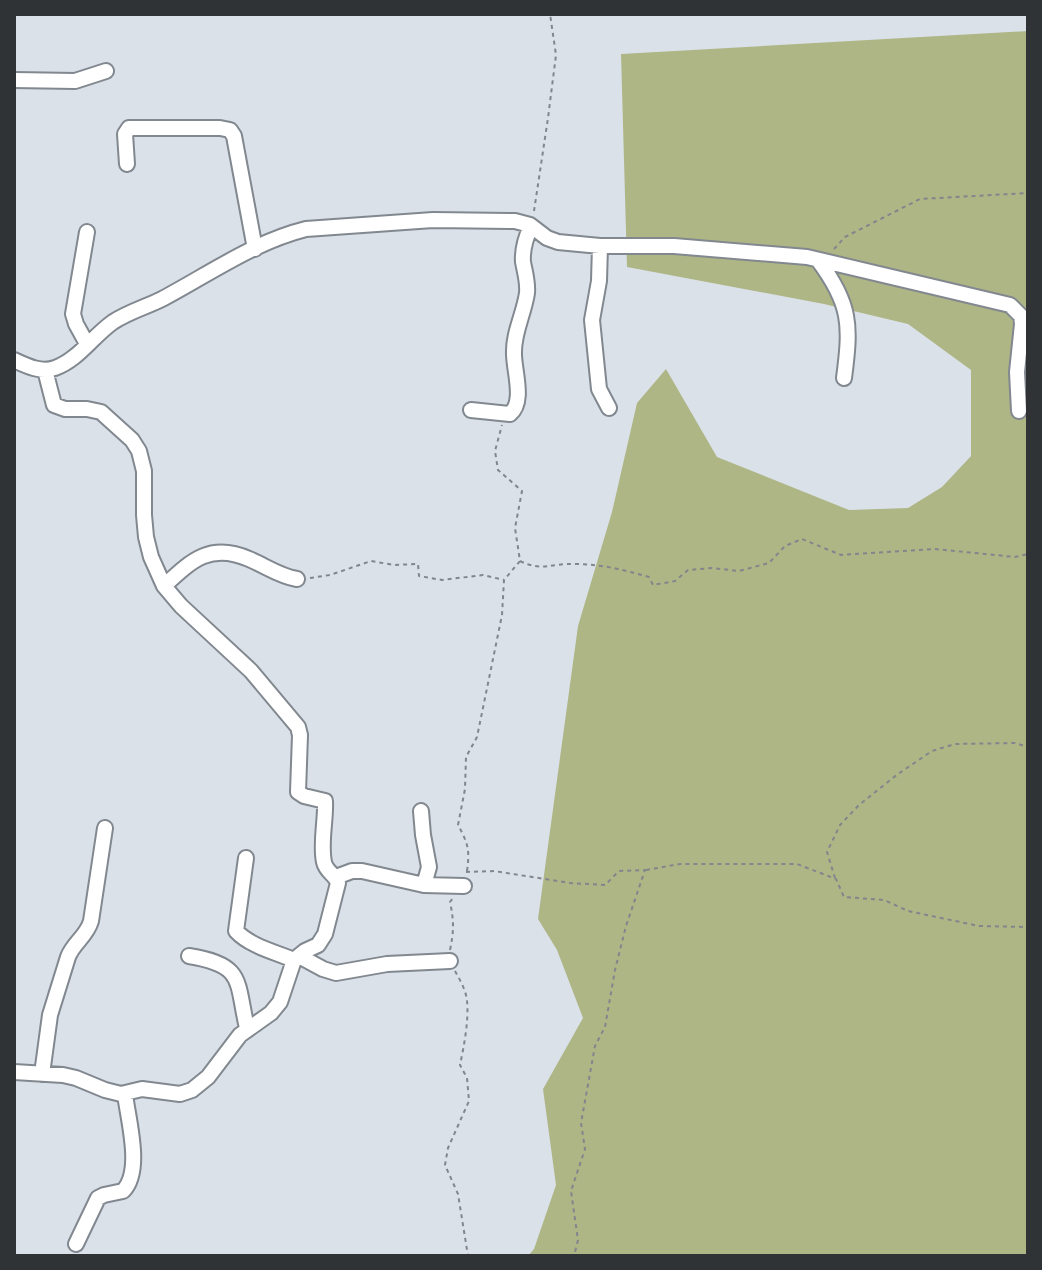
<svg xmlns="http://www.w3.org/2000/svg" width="1042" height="1270" viewBox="0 0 1042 1270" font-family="'DM Sans',sans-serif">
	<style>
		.forest { fill: #aeb686 }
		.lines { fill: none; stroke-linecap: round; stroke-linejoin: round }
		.minor-casing { stroke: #82888f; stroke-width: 18 }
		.path { stroke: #82868b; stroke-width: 2; stroke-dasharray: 4 4; stroke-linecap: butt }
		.minor { stroke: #fff; stroke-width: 14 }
	</style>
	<rect width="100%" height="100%" fill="#dbe1e9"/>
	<path class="forest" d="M1028,31V1256H528L534,1249L556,1185L543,1089L583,1018L557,950L538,919L578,626L612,512L637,403L666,369L717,457L849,510L908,508L942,487L971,456V370L908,324L824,304L627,267L621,54Z"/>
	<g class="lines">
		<g class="minor-casing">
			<path id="minor" d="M14,80L75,81L106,71
				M127,164L125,134L129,128H220L230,130L234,136L255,249
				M87,232L73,314L76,324L87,344
				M600,246L599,281L592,320L599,389L609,408
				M818,260C851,304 851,325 844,378
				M14,360C27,366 41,373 55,368C78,360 93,336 113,322C128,312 146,307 162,299C209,274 254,242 306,229L433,220L515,221L530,225L547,238L558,242L600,246H674L807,257L1010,305L1021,316L1022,324L1017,372L1019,411
				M471,410L510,414C525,402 514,371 514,354C513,333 524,314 527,293C528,282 525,273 523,262C522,249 526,237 531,226
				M164,586C191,561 210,542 249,559C266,566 279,576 297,579
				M421,811L423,835L429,867L424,885
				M246,858L236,931C250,946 275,952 294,960
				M336,877L352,871H362L424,885L464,886
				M189,956C245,965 236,981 247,1028
				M299,956L323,969L336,973L387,964L450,961
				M14,1072L63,1075L76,1078L105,1090L121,1094L142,1089L180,1094L192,1090L208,1077L240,1035L271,1013L280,1002L294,960L305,951L318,945L325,934L338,883C335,874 326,872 324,862C320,843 326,820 325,801L304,796L298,792L300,735L298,727L251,671L181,606L164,586L151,557L146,537L144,515V471L139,451L132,440L101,412L87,409H65L54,405L45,370
				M42,1074L50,1015L68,957C73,943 87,936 91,921L105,828
				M76,1244L98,1198L104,1195L123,1191C143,1171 128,1120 125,1094"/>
		</g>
		<path class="path" d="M534,211L548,118L556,55L550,14
			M834,249L845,237L920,199L1028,193
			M520,561C542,572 552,563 575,564C601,564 624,570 649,577L653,585L675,581L688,570L712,568L739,571L769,563L785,546L802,539L841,555L935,549L1015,557L1028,554
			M310,578L330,575L371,561L394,565L418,564L419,576L442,580L483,575L504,580
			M646,870L680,864H797L836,879L844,897L884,900L908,911L979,926L1028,927
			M467,871C470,850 468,843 458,825L465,789L466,757L477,737L502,615L504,580L520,561L515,528L522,491L498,470L495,451L502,425
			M466,872L494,871L570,883L605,885L619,871L645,870L626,926L615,970L605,1027L595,1046L581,1123L585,1149L571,1191L578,1240L574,1256
			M835,878L827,852L840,825L859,805L898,774L932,751L955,744L1015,743L1028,747
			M450,950C454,931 454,921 450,902L453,898
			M455,971C460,980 466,990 467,1001C469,1020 464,1046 460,1065L467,1078L469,1101L448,1148L445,1165L458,1194L468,1256"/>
		<use href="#minor" class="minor"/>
	</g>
	<rect width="1042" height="1270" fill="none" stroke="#303336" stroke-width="32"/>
</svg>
